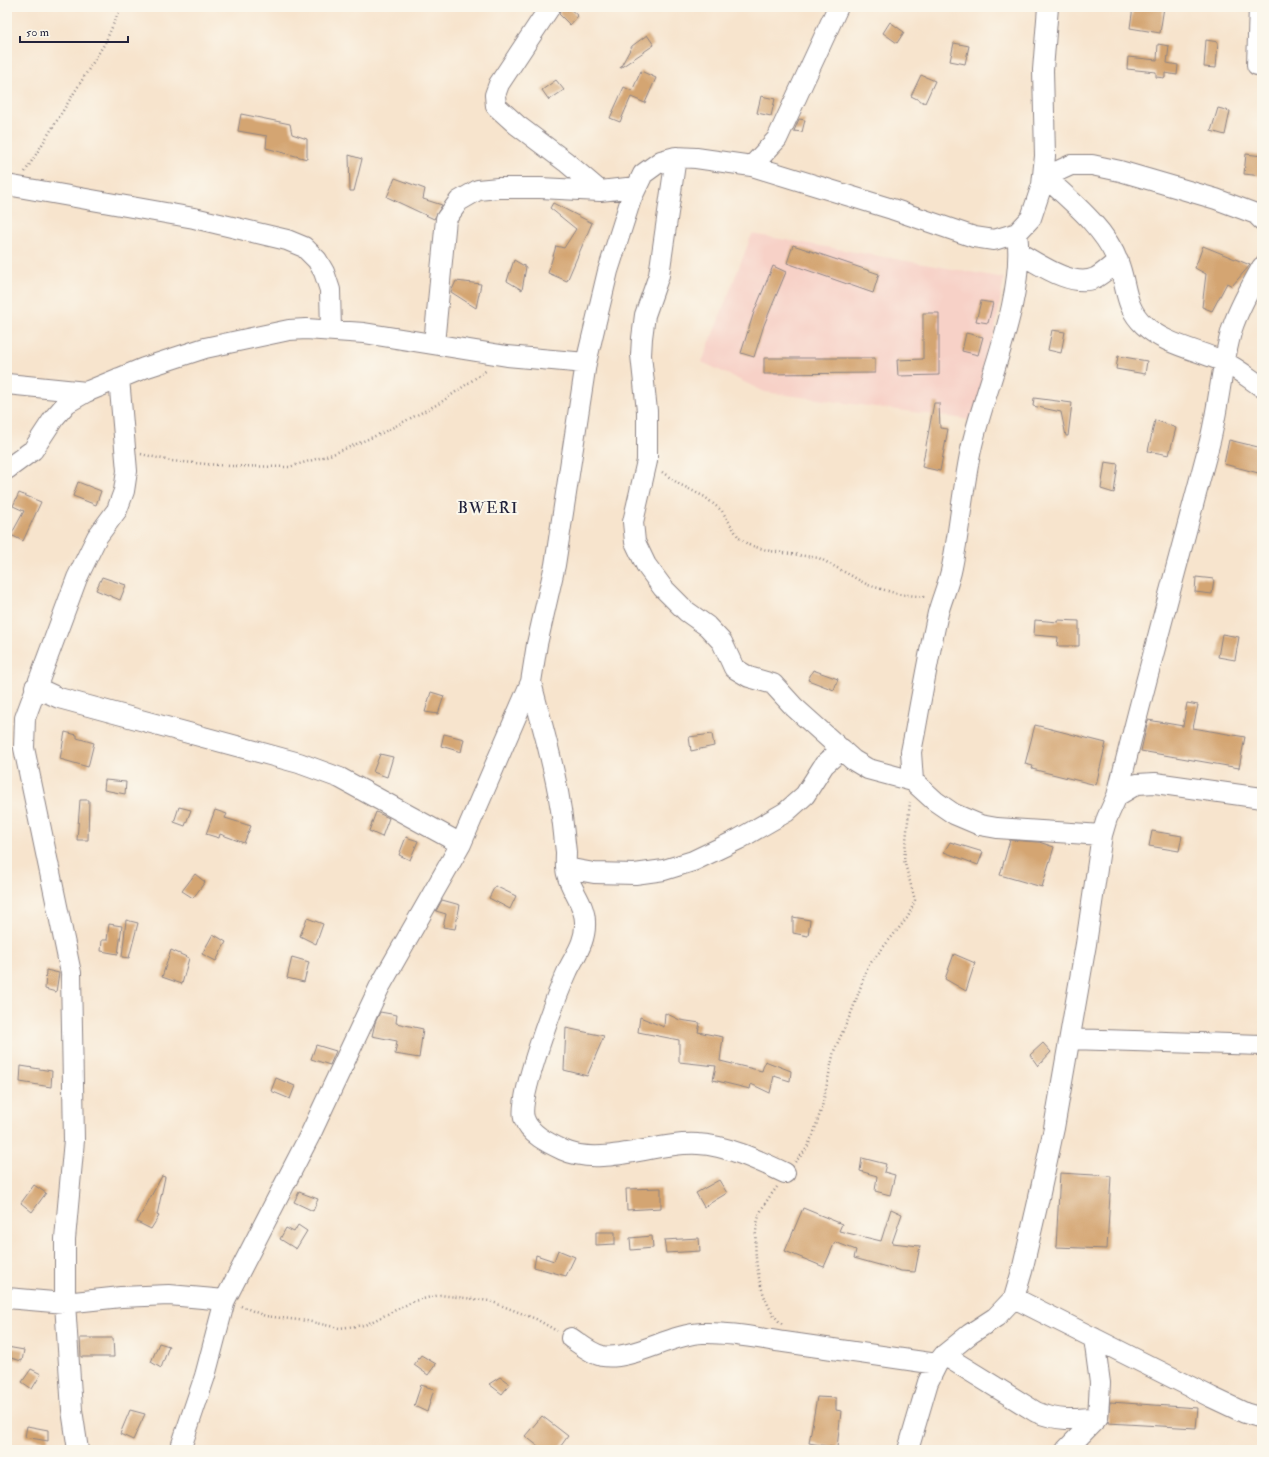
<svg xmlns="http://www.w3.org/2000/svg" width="1269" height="1457" viewBox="0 0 1269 1457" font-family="'IM FELL Double Pica',serif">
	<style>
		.built { fill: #f7d1c7 }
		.building { fill: #d4a572 }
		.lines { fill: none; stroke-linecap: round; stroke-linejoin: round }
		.minor-casing { stroke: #8c8384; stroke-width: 22 }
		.path { stroke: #8c8384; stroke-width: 2.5; stroke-dasharray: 1 3; stroke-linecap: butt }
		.minor { stroke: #fff; stroke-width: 20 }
		.labels { text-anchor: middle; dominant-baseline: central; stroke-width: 4; stroke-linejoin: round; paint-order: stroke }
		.quarter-label { font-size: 16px; letter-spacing: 1px; fill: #22223b; stroke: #fbf7ec }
	</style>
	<rect width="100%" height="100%" fill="#fbf7ec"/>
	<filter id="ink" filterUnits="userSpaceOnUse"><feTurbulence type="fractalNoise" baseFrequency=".025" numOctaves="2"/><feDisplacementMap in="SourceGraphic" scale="8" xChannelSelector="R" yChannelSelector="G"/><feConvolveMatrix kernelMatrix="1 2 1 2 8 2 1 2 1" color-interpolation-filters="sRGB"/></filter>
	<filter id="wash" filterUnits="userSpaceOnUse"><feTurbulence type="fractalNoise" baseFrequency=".012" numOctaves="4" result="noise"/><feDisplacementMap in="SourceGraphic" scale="16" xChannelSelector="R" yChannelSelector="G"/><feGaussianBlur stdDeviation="0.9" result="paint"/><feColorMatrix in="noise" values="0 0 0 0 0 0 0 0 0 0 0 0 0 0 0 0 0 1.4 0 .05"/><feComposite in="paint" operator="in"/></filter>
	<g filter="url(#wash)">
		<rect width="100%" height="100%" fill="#f7e4cd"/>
		<path class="built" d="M752,234L1004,278L979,421L765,392L702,362Z"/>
		<g id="blocks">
			<path class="building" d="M561,7H568L578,16L570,25L559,14Z
				M1133,7H1164L1160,33L1130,28Z
				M890,22L904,32L897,43L883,33Z
				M647,35L654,45L620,68L632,46Z
				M1206,40L1218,42L1216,68L1204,67Z
				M954,43L969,46L965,64L950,61Z
				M1158,44L1169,46L1167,63L1178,65L1177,75L1165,73V78L1156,77V72L1127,69L1128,57L1157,60Z
				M641,71L656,78L645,103L631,97L620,122L610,118L624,87L632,91Z
				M921,75L935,81L925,103L911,96Z
				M556,80L564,90L549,100L542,90Z
				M761,96L775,99L771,116L757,113Z
				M1218,108L1230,111L1225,135L1211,131Z
				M241,114L290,124L292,134L307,139V159L266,148L267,136L238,131Z
				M799,119L805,120L802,132L794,131Z
				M1246,154L1262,156V176L1244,174Z
				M349,155L362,159L354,191H350Z
				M395,178L425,189L423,199L442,205L434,219L387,197Z
				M553,203L592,223L567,281L548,273L556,246L564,248L576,229L550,208Z
				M793,245L879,274L873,293L787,263Z
				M1203,246L1250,265L1232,286L1227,283L1212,311L1202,307L1206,274L1195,268Z
				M514,260L526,267L522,290L507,281Z
				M773,266L786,272L764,325L754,357L741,353L754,312Z
				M456,281L481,284L476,308L451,292Z
				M981,301L993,303L988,323L976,321Z
				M923,313H939V375L898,376L897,360L923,359Z
				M1052,330L1065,332L1061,353L1048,350Z
				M966,333L983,337L978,355L962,351Z
				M1118,356L1147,361L1145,374L1116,369Z
				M764,358H875V373L764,374Z
				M1034,398L1072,403L1068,436H1066L1061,412L1033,406Z
				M934,403H939L940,428L948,429L940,471L922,467Z
				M1155,420L1176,428L1169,455L1148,451Z
				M1229,440L1262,448V474L1224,464Z
				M1105,462L1118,464L1114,493L1101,489Z
				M78,482L101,491L96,505L73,496Z
				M19,493L41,502L23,541L11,535L24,511L13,506Z
				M102,577L126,585L120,600L96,590Z
				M1196,577L1214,579L1212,594L1195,592Z
				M1035,620L1058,622V620L1079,621V646H1057L1058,637L1034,635Z
				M1222,634L1239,637L1235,660L1218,657Z
				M813,670L838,679L834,690L808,680Z
				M431,692L444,696L438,714L425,712Z
				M1187,703L1198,705L1193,728L1245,737L1239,768L1141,751L1148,720L1183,726Z
				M1035,725L1106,743L1096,785L1032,769L1033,766L1025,764Z
				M65,732L77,735V738L94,743L88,767L60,759Z
				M444,734L464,739L461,752L441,746Z
				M712,734L714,746L691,751L689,737Z
				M380,754L393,757L387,777L373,772Z
				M105,780L126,782L125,794L104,790Z
				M80,800H89L88,840H77Z
				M179,807L191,810L185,826L174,822Z
				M215,810L227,814L225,818L251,826L244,843L220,834L219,838L206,834Z
				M376,812L389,818L382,837L369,831Z
				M1152,831L1182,836L1179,851L1149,846Z
				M406,837L418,841L410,860L399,855Z
				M1010,840L1039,842L1054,847L1042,887L1000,875Z
				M950,842L983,852L978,865L944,852Z
				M195,874L205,882L193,898L182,891Z
				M495,886L516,896L510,909L489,898Z
				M442,900L460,905L455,929L443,927L446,914L436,911Z
				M793,917L810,920L808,936L793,933Z
				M307,918L323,924L316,944L300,936Z
				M126,920L138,923L129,958L122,957Z
				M109,924L122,926L118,954L101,951L102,940H107Z
				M213,934L226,942L216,961L202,954Z
				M171,950L189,958L182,984L162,977Z
				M954,954L975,963L966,991L945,979Z
				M292,957L309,962L304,982L287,978Z
				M46,970L59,973L56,992L45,989Z
				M380,1012L397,1015L396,1023L423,1029L419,1058L395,1054L397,1041L372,1036L375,1023Z
				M665,1013L680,1020L700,1023L698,1032L723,1037L720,1061L762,1071L765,1061L791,1071L790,1081L774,1076L770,1093L751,1084L750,1089L713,1080L716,1066L679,1062V1040L638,1032L640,1017L664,1027Z
				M566,1028L604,1036L587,1076L564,1070Z
				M1043,1043L1051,1052L1038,1066L1030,1055Z
				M316,1045L336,1051L330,1065L311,1059Z
				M21,1066L52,1071L51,1087L20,1082Z
				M276,1078L295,1086L290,1099L271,1091Z
				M862,1158L886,1164L884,1172L895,1175L890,1195L875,1191L877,1176L860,1171Z
				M1060,1173L1111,1176L1107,1249L1056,1247Z
				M162,1176L165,1177L157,1215L159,1216L151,1229L137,1222Z
				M719,1180L727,1193L704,1207L696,1193Z
				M34,1185L46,1193L32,1212L21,1203Z
				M661,1188V1208L627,1210L626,1189Z
				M299,1192L318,1199L313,1211L294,1202Z
				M803,1208L842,1224L839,1231L881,1241L891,1209L902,1214L892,1243L920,1246L915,1272L901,1271L854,1258L856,1250L835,1242L824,1267L785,1251Z
				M298,1225L307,1231L296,1249L280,1239L286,1228L294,1232Z
				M596,1232H615V1244L596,1245Z
				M652,1236L653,1248L631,1250L630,1238Z
				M699,1238L700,1251L666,1253L664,1240Z
				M558,1250L575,1257L566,1276L534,1267L536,1255L554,1261Z
				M80,1338H113L114,1357H81Z
				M159,1343L169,1346L161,1368L151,1362Z
				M7,1347L24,1350L22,1361L7,1357Z
				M421,1355L436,1364L428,1375L414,1365Z
				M31,1369L41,1374L32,1389L22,1382Z
				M500,1377L510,1384L502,1394L489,1384Z
				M421,1385L434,1389L427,1412L414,1406Z
				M817,1397L836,1398V1410L841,1411L837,1448L809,1443Z
				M1110,1402L1198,1408L1196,1428L1108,1423Z
				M130,1410L145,1414L133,1440L120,1434Z
				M542,1416L568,1436L558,1450H543L525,1436Z
				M27,1426L48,1430V1441L25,1437Z"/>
		</g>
	</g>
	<g filter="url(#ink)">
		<use href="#blocks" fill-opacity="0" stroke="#8c8384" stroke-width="1"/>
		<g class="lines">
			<g class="minor-casing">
				<path id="minor" d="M550,7L499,84L495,95L496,106L517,125L566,162L600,191
					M1257,65L1259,7
					M676,157L659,275L645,315L642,338L641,355L647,411V461L633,522L635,542L646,565L663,588L686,611L707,626L722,642L734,668L749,677L773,684L794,707L853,760L868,769L913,781
					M1045,165V177C1070,200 1106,229 1118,262C1127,284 1124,307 1144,325C1165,345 1199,350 1224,362C1237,368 1250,379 1262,387
					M752,166L777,139L838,7
					M1045,177L1071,165H1092L1120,171L1216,199L1256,214L1262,220
					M7,185L194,218L287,240L304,247L317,260L324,272L330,290L331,330
					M1017,233C1026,298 987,381 972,445C963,485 960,527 952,567C949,583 942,598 938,613C929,653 922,693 915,732L911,752L913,781L935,801L954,814L980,825L997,828L1102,835
					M1019,253C1039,264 1072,288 1095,278C1103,274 1111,266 1118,261
					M434,344L446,219L459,201L478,190L498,188H540L600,191L636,187
					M7,384L86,392
					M7,469L33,450L54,418L67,403L86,392L144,368L205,348L289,330L306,329L364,333L507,356L586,363
					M531,682C541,723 554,763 560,804C563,820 564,836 566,852C566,859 565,867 567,874C571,891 585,904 585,922C586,941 576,954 568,970C557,994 518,1096 524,1118C529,1134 548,1143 563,1150C602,1168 657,1141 698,1144C726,1145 760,1161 785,1173
					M35,687L59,698L299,763L340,778L461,844
					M1117,796C1146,678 1178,562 1209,445C1219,407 1221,367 1232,329C1239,307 1251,287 1262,267
					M566,868L594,873L635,874L664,870L693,861L739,839L786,812L805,795L824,765L842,749
					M1070,1039L1262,1045
					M7,1298L65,1303L121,1297L169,1295L225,1300
					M1014,1298L1211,1397L1245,1413L1262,1418
					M571,1338C580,1344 590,1353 602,1356C631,1361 671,1334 702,1333C729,1332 757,1338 784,1342C835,1349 886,1357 937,1364
					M944,1355L1036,1412C1057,1421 1075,1420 1098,1417
					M78,1450L72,1410L65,1303V1239L74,1140L71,973L24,748L25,718L77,578L97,537L117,510L124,491L127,471L119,378
					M180,1450L205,1376L225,1300L311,1133L379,988L461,844L531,682L537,644L555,565L586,363L608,271L631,199L643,174L661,161L676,157L696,158L752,166L892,209L974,237L994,240L1017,233L1031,218L1042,185L1045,156L1043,70L1048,7
					M908,1450L928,1382L937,1364L944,1355L970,1334L996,1317L1014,1298L1022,1271L1038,1202L1054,1128L1086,944L1102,835L1107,818L1117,796L1137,784L1155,783L1262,798
					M1066,1450L1098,1417L1100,1383L1094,1338"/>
			</g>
			<path class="path" d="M25,172L105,43L121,7
				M141,454L171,461L230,466L289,467L333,454L382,433L440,403L487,370
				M662,472L679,484L705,497L722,511L739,538L749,545L770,551L819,558L868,585L898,594L926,597
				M795,1162L805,1151L813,1135L822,1107L834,1051L852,1011L868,966L908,917L915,900L904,860L910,802
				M777,1187C771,1195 762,1206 759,1216C750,1245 758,1304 782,1324
				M241,1306L265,1316L307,1321L339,1328L365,1325L414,1301L440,1295L490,1301L536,1319L557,1331"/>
			<use href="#minor" class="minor"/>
		</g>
	</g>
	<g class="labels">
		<g class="quarter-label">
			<text x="488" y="508">BWERI</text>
		</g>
	</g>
	<rect width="1269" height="1457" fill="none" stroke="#fbf7ec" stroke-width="24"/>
	<path d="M20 36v6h108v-6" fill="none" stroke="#22223b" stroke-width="2"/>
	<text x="26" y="36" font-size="12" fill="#22223b" stroke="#fbf7ec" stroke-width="3" paint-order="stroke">50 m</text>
</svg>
